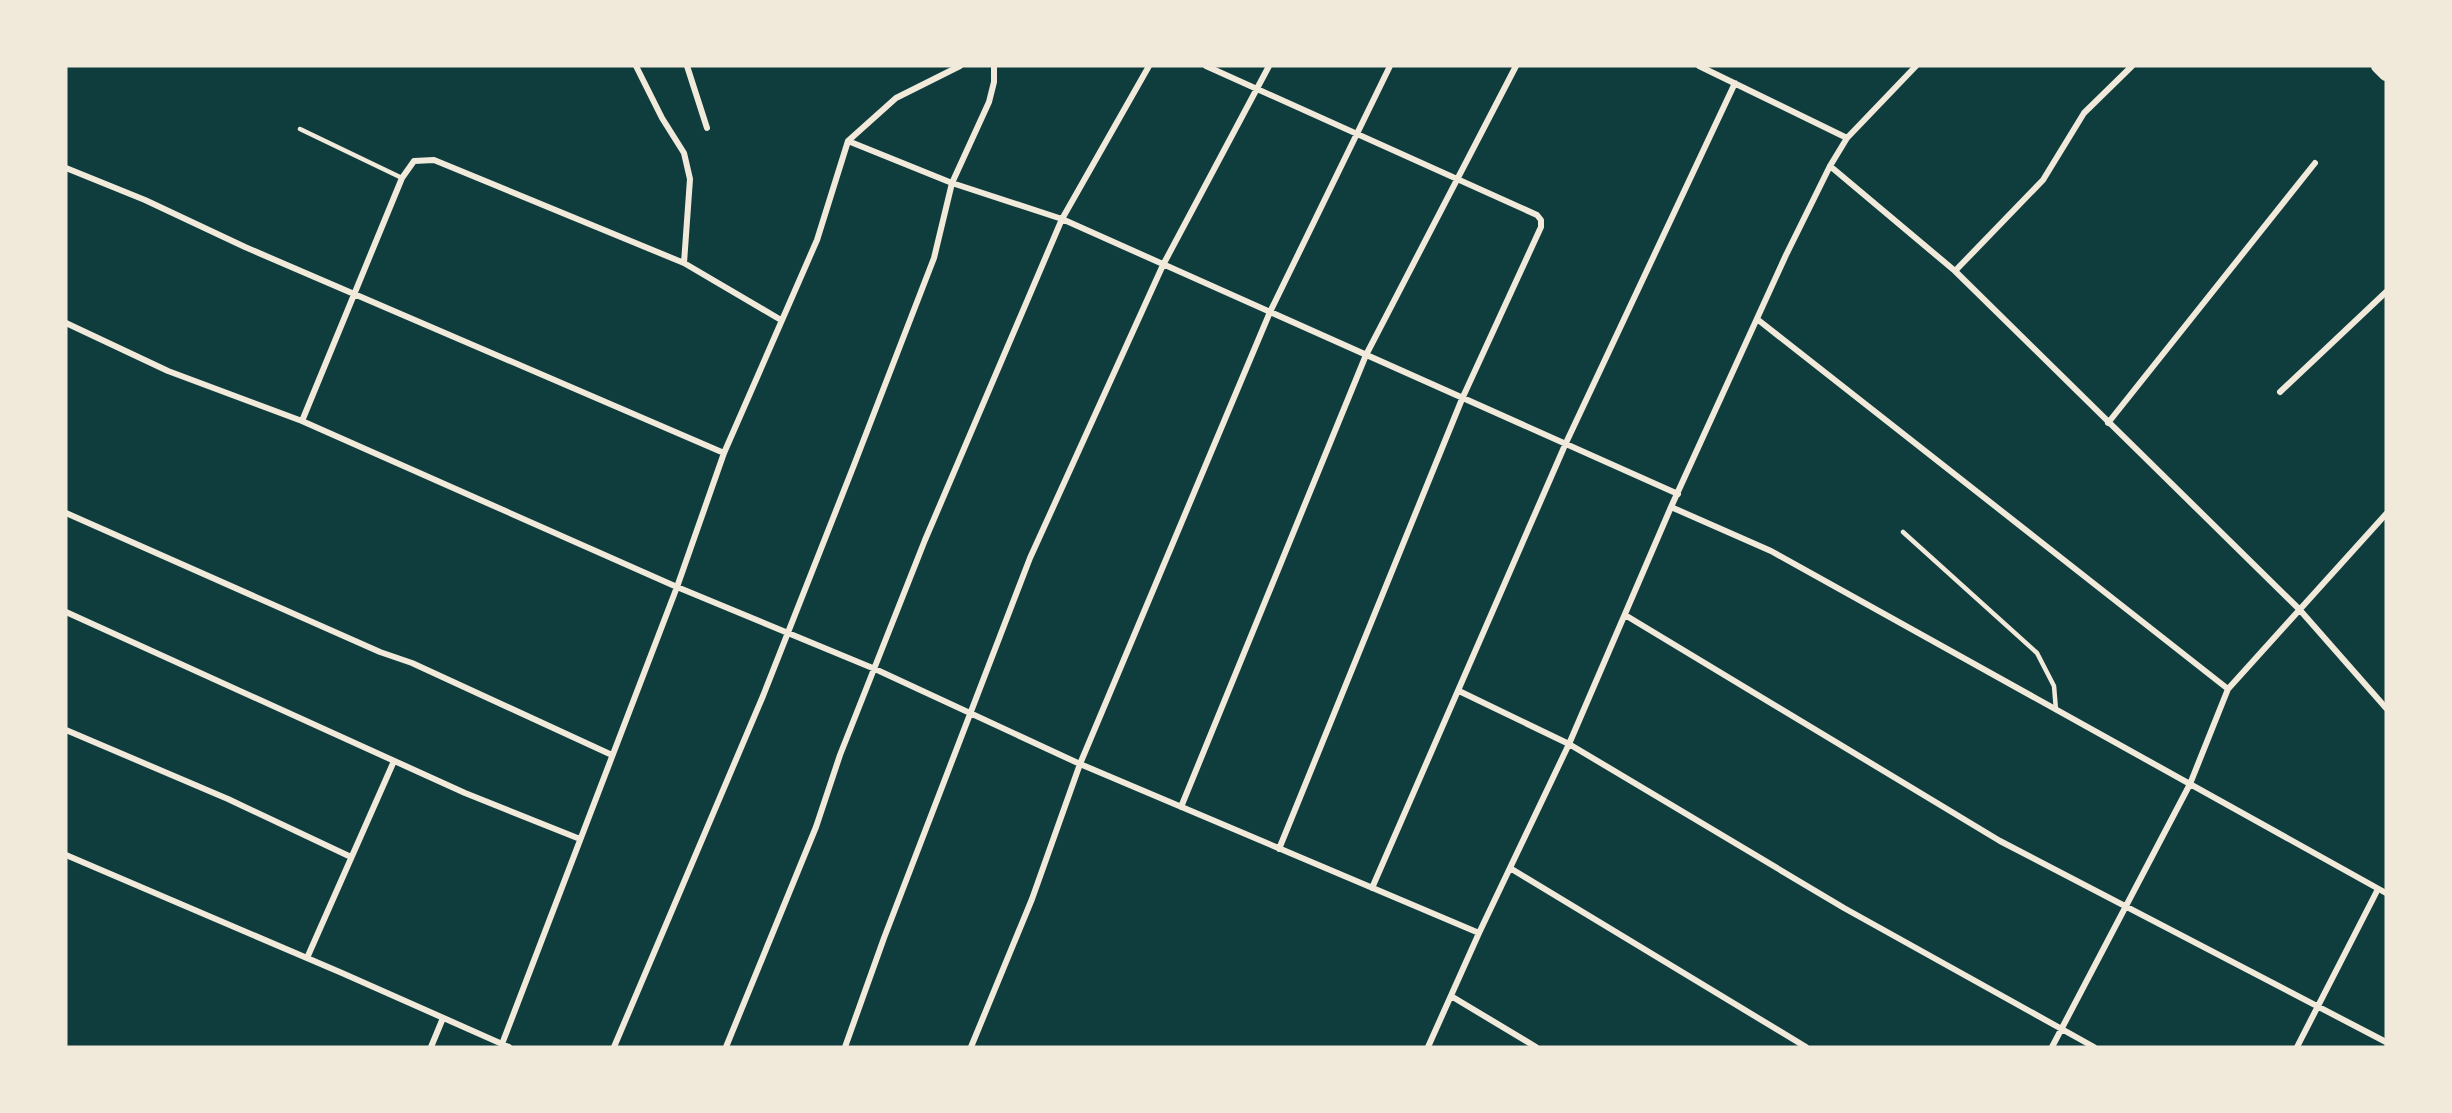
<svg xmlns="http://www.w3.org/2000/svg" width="2452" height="1113" viewBox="0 0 2452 1113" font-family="'Work Sans',sans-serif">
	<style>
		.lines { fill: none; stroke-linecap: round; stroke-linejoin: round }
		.service { stroke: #f1e9da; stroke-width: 4.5 }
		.minor { stroke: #f1e9da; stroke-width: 6 }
		.primary { stroke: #f1e9da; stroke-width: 14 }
	</style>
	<rect width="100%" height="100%" fill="#0f3d3e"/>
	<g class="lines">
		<path class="service" d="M300,129L402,178
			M1903,532L2037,653L2054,686L2056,710"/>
		<path class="minor" d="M636,66L662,118L684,153L690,179L684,263
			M687,66L707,128
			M1206,66L1537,215L1541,220V227L1462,399L1279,849
			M1699,66L1847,138
			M848,141L952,183L1062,219L1678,494
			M1830,166L1955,271L2299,609L2386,708
			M66,168L145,200L245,247L724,453
			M1955,271L2043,180L2084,113L2132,66
			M1757,319L2228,689
			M66,323L168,371L302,421L677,587L875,669L1080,764L1479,933
			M2280,392L2386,292
			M302,421L402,178L414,161L434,160L684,263L781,320
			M2108,423L2315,163
			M1671,507L1771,551L2386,893
			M66,513L380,652L412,663L612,755
			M66,612L465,793L580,839
			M1625,615L2000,841L2386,1042
			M1459,691L1569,744L1844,908L2094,1047
			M66,730L228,799L351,857
			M1181,807L1366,355L1516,66
			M66,855L342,973L509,1047
			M1510,868L1806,1047
			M1372,888L1565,445L1735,83
			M307,958L394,761
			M1451,996L1536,1047
			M502,1044L677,587L724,453L817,240L848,141L896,98L960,66
			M431,1047L443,1018
			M614,1047L763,696L854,465L934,258L952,183L989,102L994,82V66
			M726,1047L816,827L840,755L925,540L1062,219L1149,66
			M845,1047L884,938L1030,558L1163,265L1269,66
			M971,1047L1032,899L1080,764L1270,312L1390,66
			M1428,1047L1479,933L1569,744L1671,507L1786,255L1830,166L1847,138L1916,66
			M2052,1047L2190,784L2228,689L2386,514
			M2297,1047L2378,889"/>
		<path class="primary" d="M2378,66L2386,74"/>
	</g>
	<rect width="2452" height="1113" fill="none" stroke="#f1e9da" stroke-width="135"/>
</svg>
